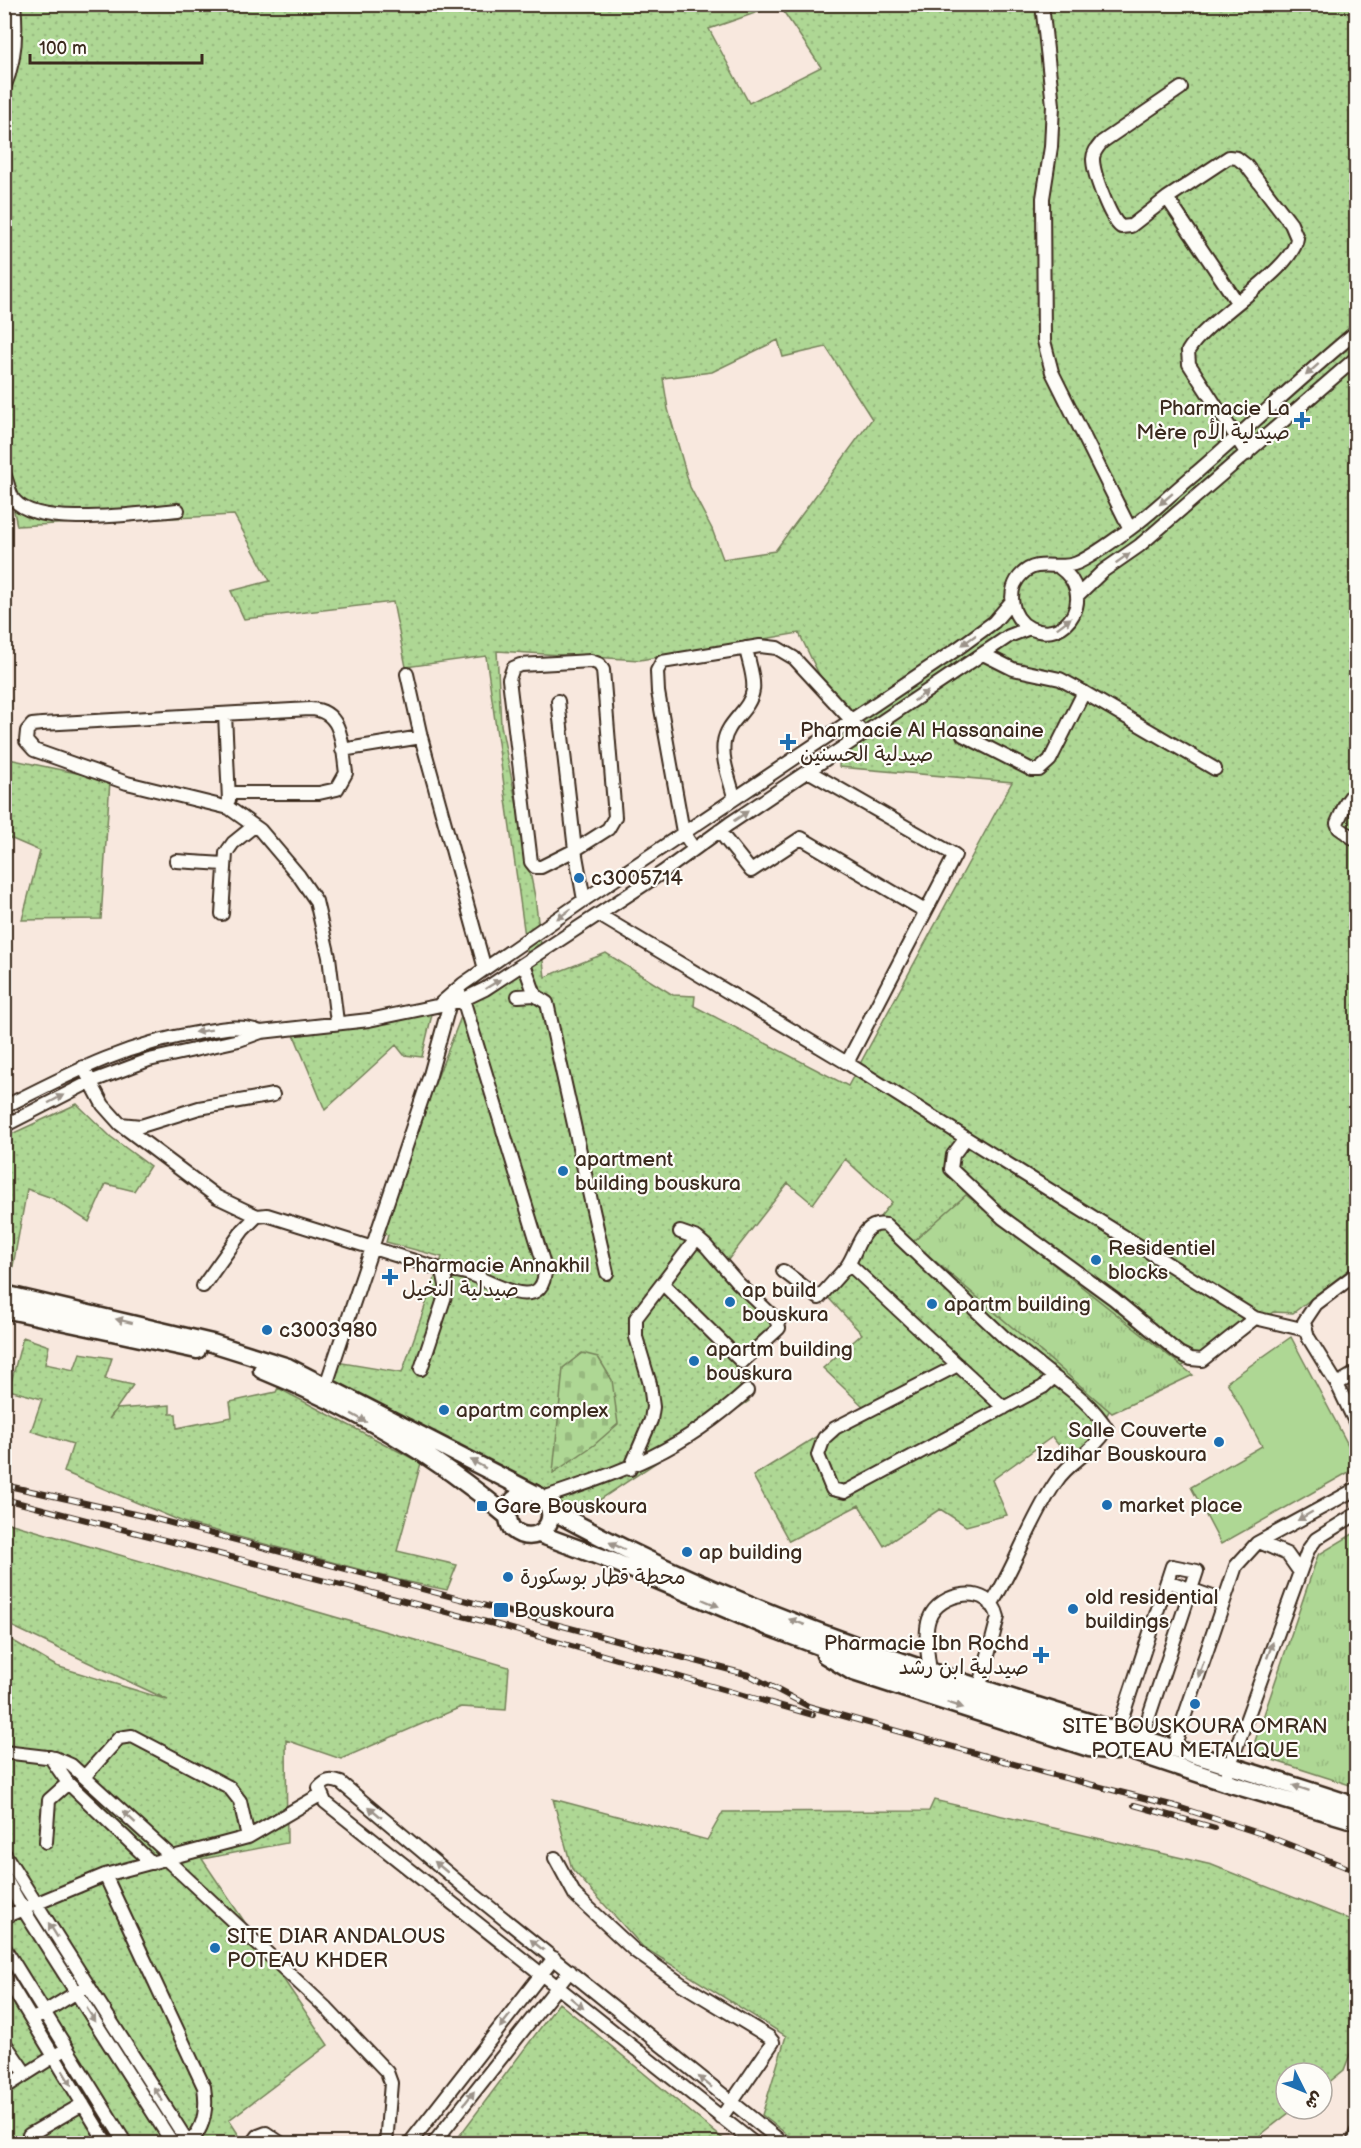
<svg xmlns="http://www.w3.org/2000/svg" width="1361" height="2148" viewBox="0 0 1361 2148" font-family="'Balsamiq Sans','Playpen Sans Arabic',sans-serif">
	<style>
		.grass { fill: url(#grass-dots); stroke: #748059; stroke-width: 1.5; fill-rule: evenodd }
		.cemetery { fill: url(#cemetery-stones); stroke: #748059; stroke-width: 1.5 }
		.park { fill: url(#park-tufts); stroke: #748059; stroke-width: 1.5 }
		.garden { fill: #aed794; stroke: #748059; stroke-width: 1.5 }
		.lines { fill: none; stroke-linecap: round; stroke-linejoin: round }
		.street-casing { stroke: #3b2a1e; stroke-width: 16 }
		.secondary-casing { stroke: #3b2a1e; stroke-width: 21 }
		.street { stroke: #fdfcf7; stroke-width: 12 }
		.secondary { stroke: #fdfcf7; stroke-width: 16 }
		.rail-casing { stroke: #3b2a1e; stroke-width: 6 }
		.rail { stroke: #fdfcf7; stroke-width: 4; stroke-dasharray: 11; stroke-linecap: butt }
		.oneway { fill: #9c938a }
		.poi-dot { fill: #1f6fb2; stroke: #fdfcf7; stroke-width: 2 }
		.labels { text-anchor: middle; dominant-baseline: central; stroke-width: 4.5; stroke-linejoin: round; paint-order: stroke }
		.poi-label { font-size: 21px; fill: #3b2a1e; stroke: #fdfcf7; text-anchor: start }
	</style>
	<defs>
		<pattern id="grass-dots" width="8" height="8" patternUnits="userSpaceOnUse" patternTransform="scale(1.5)"><rect width="8" height="8" fill="#aed794"/><path d="M2 2h.1M6 6h.1" fill="none" stroke="#97b97f" stroke-width="1.8" stroke-linecap="round"/></pattern>
		<pattern id="cemetery-stones" width="16" height="16" patternUnits="userSpaceOnUse" patternTransform="scale(1.5)"><rect width="16" height="16" fill="#aed794"/><path d="M2 7V4a2 2 0 0 1 4 0v3zM10 15v-3a2 2 0 0 1 4 0v3z" fill="#97b97f"/></pattern>
		<pattern id="park-tufts" width="24" height="20" patternUnits="userSpaceOnUse" patternTransform="scale(1.5)"><rect width="24" height="20" fill="#aed794"/><path d="M3 7l-1-3M5 7V3M7 7l1-3M15 17l-1-3M17 17v-4M19 17l1-3" fill="none" stroke="#97b97f"/></pattern>
	</defs>
	<rect width="100%" height="100%" fill="#f8e8de"/>
	<filter id="ink" filterUnits="userSpaceOnUse"><feTurbulence type="fractalNoise" baseFrequency=".0167" numOctaves="2"/><feDisplacementMap in="SourceGraphic" scale="12" xChannelSelector="R" yChannelSelector="G"/><feConvolveMatrix kernelMatrix="1 2 1 2 8 2 1 2 1" color-interpolation-filters="sRGB"/></filter>
	<g filter="url(#ink)">
		<path class="grass" d="M5,5H764L767,9L709,29L749,103L821,67L779,5H1356V1264L1293,1313L1273,1312L1245,1335L1117,1398L1076,1466L1052,1437L992,1480L1007,1515L966,1526L940,1509L884,1546L859,1505L789,1541L753,1476L864,1407L823,1368L862,1334L821,1290L892,1202L845,1159L813,1204L788,1183L724,1265L778,1319L735,1377L749,1401L580,1513L331,1379L337,1362L402,1373L442,1257L386,1242L388,1235L377,1232L466,1004L529,965L486,656L406,667L393,602L244,619L231,591L270,581L234,515L17,526L5,468ZM778,340L783,357L826,347L872,419L775,551L723,559L712,529L690,487L668,409L663,378L712,372ZM799,633L842,722L839,767L1012,782L848,1086L694,1006L695,996L673,995L606,953L545,977L535,897L501,725L497,651L640,660Z
			M4,758L110,780L101,919L22,920L40,851L5,836Z
			M433,1010L422,1057L404,1055L396,1045L325,1110L294,1035Z
			M77,1104L111,1137L150,1166L134,1191L106,1184L89,1222L52,1198L27,1189L11,1277L5,1276V1137Z
			M23,1337L49,1346L45,1364L74,1370L80,1353L112,1358L105,1379L133,1385L109,1419L117,1409L170,1405V1414H176L177,1428L232,1417L230,1402L276,1392L278,1388L421,1463L397,1551L457,1565L447,1590L399,1580L183,1522L64,1472L73,1444L31,1431L42,1399L9,1390Z
			M5,1522L509,1667L506,1710L461,1707L341,1759L286,1740L287,1843L202,1859L328,2045L229,2120L244,2143H5V1636L56,1666L168,1700L5,1623Z
			M553,1799L707,1840L723,1812L929,1811L934,1800L1212,1865L1356,1922V2039L1344,2070L1322,2088V2073H1286V2109H1294L1250,2143H798L762,2115L786,2036L643,1947L572,1869Z
			M559,2003L728,2143H454Z"/>
		<path class="cemetery" d="M582,1353L598,1357L612,1380L618,1424L594,1445L553,1473L563,1368Z"/>
		<path class="park" d="M966,1195L1193,1375L1112,1413L913,1242Z
			M1356,1532V1787L1251,1753L1318,1555Z"/>
		<path class="garden" d="M1291,1337L1356,1460V1468L1221,1544L1191,1487L1262,1446L1227,1382Z"/>
		<g class="lines">
			<g class="street-casing">
				<path id="street" d="M1042,4L1053,105L1051,147L1043,198L1044,341L1052,372L1130,529
					M4,88C15,62 17,32 14,4
					M1181,88L1102,142C1098,147 1093,152 1093,159C1093,173 1110,219 1121,227L1131,226L1167,198L1229,157L1237,158L1246,165L1291,224L1297,238C1294,270 1207,318 1188,351L1189,364L1247,454
					M1167,198L1237,302
					M4,474C8,482 9,493 14,500C38,529 141,513 178,510
					M1060,568C1097,594 1068,646 1030,628C1010,618 1006,589 1022,574C1038,558 1058,571 1077,563C1095,555 1111,542 1127,531C1151,514 1173,492 1196,473C1250,426 1302,377 1356,332
					M1078,595L1103,571L1139,546L1356,358
					M983,654L1013,669L1060,679L1073,686L1215,769
					M407,674L421,737L485,969
					M558,701L575,850L608,829L615,817L603,670L599,664L591,661L520,665L513,668L509,679L531,862L535,867H541L575,850L584,900
					M225,714L229,800
					M963,735L1032,770H1039L1050,760L1084,692
					M342,750L421,737
					M808,771L955,855L847,1063
					M1356,789L1346,803L1337,823L1339,828L1356,840
					M229,793H319L337,789L346,773C342,747 344,710 310,709L42,724L32,725L27,731L26,741L34,750L127,783L229,808L260,830L299,876L316,901L329,957L337,1022
					M734,797C730,780 721,759 724,742C727,721 750,711 753,690C755,677 748,661 746,648
					M719,831L751,871L801,838L925,911
					M694,849L683,832L658,692L657,671L662,662L760,646L777,648L794,658L864,734
					M176,861L224,864
					M222,914L226,853L233,843L254,826
					M599,915L847,1063L966,1138
					M524,964L535,995
					M518,996L535,995L547,1003L607,1273
					M440,1004L463,984L584,900L957,649L994,622L1012,601
					M83,1067L103,1105L120,1124L217,1197L257,1216L267,1215L440,1269L444,1275L447,1290L421,1369
					M4,1107C73,1072 125,1044 202,1032C223,1028 241,1024 261,1032
					M120,1124L141,1126L199,1108L273,1095
					M4,1126L90,1082L149,1060L239,1040L261,1032L369,1020L460,1001L485,989L663,872L729,824L1009,636L1030,628
					M849,1264L1004,1408
					M440,1269C451,1270 462,1271 472,1275C494,1283 545,1316 545,1268L463,999L459,993
					M783,1271L819,1298C828,1287 838,1277 847,1266C858,1251 861,1220 886,1225L1005,1338L1054,1377
					M1356,1274L1316,1304L1304,1322L1308,1337L1337,1384L1356,1424
					M663,1284L742,1362L779,1328L776,1319L738,1283L706,1246L697,1238L680,1232
					M203,1286L243,1230L257,1216
					M1255,1318L1202,1360L1191,1359L1179,1353L1114,1299L1003,1218L951,1169L953,1155L966,1138L1255,1318L1306,1330
					M958,1365L835,1428L824,1438L818,1455L832,1489L845,1492L1043,1387L1054,1377C1074,1392 1093,1406 1107,1429C1093,1453 1069,1461 1056,1482C1030,1520 1016,1565 991,1605
					M1337,1384L1356,1373
					M326,1385L430,1075L451,999
					M630,1469L651,1420L653,1407L650,1384L636,1337V1318L697,1238
					M543,1498C626,1470 680,1452 747,1391
					M1259,1542L1287,1554L1299,1571
					M1167,1581L1224,1601
					M930,1671C928,1656 924,1634 929,1619C939,1591 990,1583 998,1617L980,1686
					M1118,1730L1172,1566L1197,1571L1142,1737
					M1174,1747L1236,1566L1257,1543L1356,1489
					M4,1752L55,1758L71,1765L172,1857
					M50,1757L68,1783L152,1863
					M1227,1773L1308,1550L1316,1539L1356,1514
					M85,1776L119,1738L132,1736L229,1787L240,1801L248,1837
					M46,1842L49,1800L68,1783
					M4,1853L189,2144
					M555,1858L575,1895L635,1951L680,1983L769,2037L773,2042L721,2118
					M166,1859L325,2007L387,2072L391,2083L386,2144
					M105,1875L204,2087C207,2107 205,2130 187,2144
					M4,1876L23,1909L173,2144
					M4,1917L105,1875L248,1837L320,1795
					M4,1947L126,2144
					M4,1974L107,2144
					M38,2016L82,1989
					M4,2042L26,2074
					M4,2088L61,2052
					M29,2135L83,2104
					M252,2144L258,2136L266,2133L282,2144
					M409,2144L554,1958
					M433,2144L570,1971
					M755,2144L325,1802L319,1788C326,1780 331,1779 341,1783L462,1885L784,2144
					M1353,2144L1356,2133"/>
			</g>
			<g class="secondary-casing">
				<path id="secondary" d="M4,1294L212,1343L288,1367L543,1498C564,1521 535,1549 512,1529C502,1512 511,1495 529,1493
					M4,1309L197,1350
					M262,1370C349,1405 436,1455 507,1516
					M551,1510C802,1650 1086,1716 1356,1806
					M539,1534L617,1563L771,1628L851,1658L1224,1782L1356,1821
					M825,1655L853,1672L1089,1748L1116,1751"/>
			</g>
			<use href="#street" class="street"/>
			<use href="#secondary" class="secondary"/>
			<g class="rail-casing">
				<path id="rail" d="M4,1485L148,1517L749,1675L808,1706L1046,1773L1175,1806L1262,1834L1356,1871
					M4,1499L498,1625L813,1715
					M1134,1805L1215,1828"/>
			</g>
			<use href="#rail" class="rail"/>
		</g>
		<defs><path id="oneway-solid" d="M-6-.8H1V-3.2L6.5 0L1 3.2V.8H-6Z" transform="scale(1.5)"/></defs>
		<g class="oneway">
			<use href="#oneway-solid" transform="translate(1312 370) rotate(138)"/>
			<use href="#oneway-solid" transform="translate(1166 499) rotate(139)"/>
			<use href="#oneway-solid" transform="translate(1123 558) rotate(-35)"/>
			<use href="#oneway-solid" transform="translate(1064 623) rotate(-37)"/>
			<use href="#oneway-solid" transform="translate(969 640) rotate(144)"/>
			<use href="#oneway-solid" transform="translate(921 696) rotate(-35)"/>
			<use href="#oneway-solid" transform="translate(741 816) rotate(-34)"/>
			<use href="#oneway-solid" transform="translate(564 914) rotate(145)"/>
			<use href="#oneway-solid" transform="translate(493 984) rotate(-32)"/>
			<use href="#oneway-solid" transform="translate(203 1031) rotate(171)"/>
			<use href="#oneway-solid" transform="translate(56 1099) rotate(-28)"/>
			<use href="#oneway-solid" transform="translate(124 1321) rotate(-166)"/>
			<use href="#oneway-solid" transform="translate(359 1418) rotate(29)"/>
			<use href="#oneway-solid" transform="translate(478 1464) rotate(-151)"/>
			<use href="#oneway-solid" transform="translate(1305 1516) rotate(150)"/>
			<use href="#oneway-solid" transform="translate(617 1546) rotate(-154)"/>
			<use href="#oneway-solid" transform="translate(711 1603) rotate(23)"/>
			<use href="#oneway-solid" transform="translate(797 1622) rotate(-160)"/>
			<use href="#oneway-solid" transform="translate(1270 1650) rotate(-70)"/>
			<use href="#oneway-solid" transform="translate(1201 1669) rotate(109)"/>
			<use href="#oneway-solid" transform="translate(955 1705) rotate(18)"/>
			<use href="#oneway-solid" transform="translate(1301 1788) rotate(-162)"/>
			<use href="#oneway-solid" transform="translate(375 1812) rotate(-140)"/>
			<use href="#oneway-solid" transform="translate(129 1817) rotate(-137)"/>
			<use href="#oneway-solid" transform="translate(441 1867) rotate(-140)"/>
			<use href="#oneway-solid" transform="translate(53 1930) rotate(-122)"/>
			<use href="#oneway-solid" transform="translate(537 1945) rotate(-141)"/>
			<use href="#oneway-solid" transform="translate(577 2003) rotate(39)"/>
			<use href="#oneway-solid" transform="translate(91 2015) rotate(57)"/>
			<use href="#oneway-solid" transform="translate(505 2021) rotate(128)"/>
			<use href="#oneway-solid" transform="translate(67 2078) rotate(59)"/>
			<use href="#oneway-solid" transform="translate(705 2082) rotate(-141)"/>
			<use href="#oneway-solid" transform="translate(158 2094) rotate(-123)"/>
			<use href="#oneway-solid" transform="translate(469 2098) rotate(-52)"/>
		</g>
	</g>
	<g class="poi-dot">
		<path d="M1299 411h6v6h6v6h-6v6h-6v-6h-6v-6h6z"/>
		<path d="M785 733h6v6h6v6h-6v6h-6v-6h-6v-6h6z"/>
		<circle cx="579" cy="878" r="6"/>
		<circle cx="563" cy="1171" r="6"/>
		<circle cx="1096" cy="1260" r="6"/>
		<path d="M387 1268h6v6h6v6h-6v6h-6v-6h-6v-6h6z"/>
		<circle cx="730" cy="1302" r="6"/>
		<circle cx="932" cy="1304" r="6"/>
		<circle cx="267" cy="1330" r="6"/>
		<circle cx="694" cy="1361" r="6"/>
		<circle cx="444" cy="1410" r="6"/>
		<circle cx="1219" cy="1442" r="6"/>
		<circle cx="1107" cy="1505" r="6"/>
		<rect x="476" y="1500" width="12" height="12" rx="3"/>
		<circle cx="687" cy="1552" r="6"/>
		<circle cx="508" cy="1577" r="6"/>
		<circle cx="1073" cy="1609" r="6"/>
		<rect x="493" y="1602" width="16" height="16" rx="3"/>
		<path d="M1038 1646h6v6h6v6h-6v6h-6v-6h-6v-6h6z"/>
		<circle cx="1195" cy="1704" r="6"/>
		<circle cx="215" cy="1948" r="6"/>
	</g>
	<g class="labels">
		<g class="poi-label">
			<text x="1290" y="408" text-anchor="end">Pharmacie La<tspan x="1290" dy="24">Mère صيدلية الأم</tspan></text>
			<text x="800" y="730">Pharmacie Al Hassanaine<tspan x="800" dy="24">صيدلية الحسنين</tspan></text>
			<text x="591" y="878">c3005714</text>
			<text x="575" y="1159">apartment<tspan x="575" dy="24">building bouskura</tspan></text>
			<text x="1108" y="1248">Residentiel<tspan x="1108" dy="24">blocks</tspan></text>
			<text x="402" y="1265">Pharmacie Annakhil<tspan x="402" dy="24">صيدلية النخيل</tspan></text>
			<text x="742" y="1290">ap build<tspan x="742" dy="24">bouskura</tspan></text>
			<text x="944" y="1304">apartm building</text>
			<text x="279" y="1330">c3003980</text>
			<text x="706" y="1349">apartm building<tspan x="706" dy="24">bouskura</tspan></text>
			<text x="456" y="1410">apartm complex</text>
			<text x="1207" y="1430" text-anchor="end">Salle Couverte<tspan x="1207" dy="24">Izdihar Bouskoura</tspan></text>
			<text x="1119" y="1505">market place</text>
			<text x="494" y="1506">Gare Bouskoura</text>
			<text x="699" y="1552">ap building</text>
			<text x="520" y="1577">محطة قطار بوسكورة</text>
			<text x="1085" y="1597">old residential<tspan x="1085" dy="24">buildings</tspan></text>
			<text x="514" y="1610">Bouskoura</text>
			<text x="1029" y="1643" text-anchor="end">Pharmacie Ibn Rochd<tspan x="1029" dy="24">صيدلية ابن رشد</tspan></text>
			<text x="1195" y="1726" text-anchor="middle">SITE BOUSKOURA OMRAN<tspan x="1195" dy="24">POTEAU METALIQUE</tspan></text>
			<text x="227" y="1936">SITE DIAR ANDALOUS<tspan x="227" dy="24">POTEAU KHDER</tspan></text>
		</g>
	</g>
	<rect width="1361" height="2148" fill="none" stroke="#fdfcf7" stroke-width="24"/>
	<rect x="12" y="12" width="1337" height="2124" fill="none" stroke="#3b2a1e" stroke-width="2" filter="url(#ink)"/>
	<g transform="translate(1304 2091) rotate(133)"><circle r="28" fill="#fdfcf7" stroke="#afa8a0" stroke-width="1.5"/>
	<path d="M0-4.5L10 22L0 15L-10 22Z" fill="#1f6fb2"/>
	<text y="-9" font-size="16" font-weight="bold" text-anchor="middle" fill="#3b2a1e">ش</text>
	</g>
	<path d="M30 54v9h172v-9" fill="none" stroke="#3b2a1e" stroke-width="3"/>
	<text x="39" y="54" font-size="18" fill="#3b2a1e" stroke="#fdfcf7" stroke-width="4.5" paint-order="stroke">100 m</text>
</svg>
